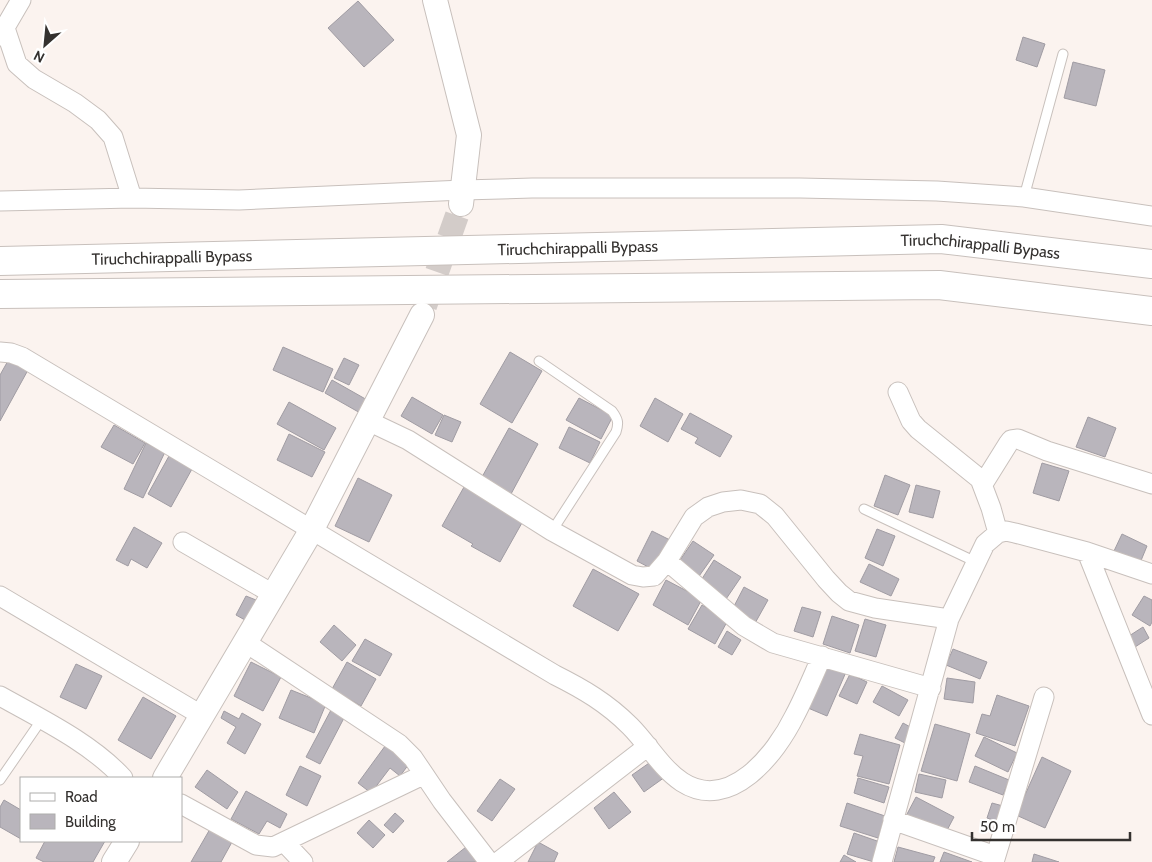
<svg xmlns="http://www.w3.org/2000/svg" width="1152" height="862" viewBox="0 0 1152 862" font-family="Cabin,sans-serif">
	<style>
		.building { fill: #b9b5bc; stroke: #a09ca3 }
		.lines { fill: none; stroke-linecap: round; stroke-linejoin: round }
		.tertiary-tunnel { stroke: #d3ccc9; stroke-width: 24; stroke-dasharray: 24 12; stroke-linecap: butt }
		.service-casing { stroke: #c8c0bc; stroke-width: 11 }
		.minor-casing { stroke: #c8c0bc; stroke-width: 21 }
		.tertiary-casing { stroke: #c8c0bc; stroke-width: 26 }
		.trunk-casing { stroke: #c8c0bc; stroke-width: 30 }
		.service { stroke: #fff; stroke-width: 9 }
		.minor { stroke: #fff; stroke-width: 19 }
		.tertiary { stroke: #fff; stroke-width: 24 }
		.trunk { stroke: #fff; stroke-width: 28 }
		.labels { text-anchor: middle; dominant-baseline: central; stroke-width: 5; stroke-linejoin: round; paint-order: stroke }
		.street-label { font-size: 16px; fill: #34312f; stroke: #fff }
	</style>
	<rect width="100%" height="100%" fill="#fbf3ef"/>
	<path class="building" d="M358,1L394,40L364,67L328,28Z
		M1023,37L1045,44L1037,67L1016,60Z
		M1073,62L1105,70L1096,106L1064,98Z
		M283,347L333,369L323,392L273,370Z
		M510,352L542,371L512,423L480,404Z
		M344,358L359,365L349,385L334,378Z
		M9,359L28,370L0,421V375Z
		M332,380L369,401L362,414L325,393Z
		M412,397L443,415L432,434L401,416Z
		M579,398L613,416L601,439L566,420Z
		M655,398L683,414L668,442L640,426Z
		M289,402L336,428L324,450L277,424Z
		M690,413L732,436L720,457L695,443L698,438L681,429Z
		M444,415L461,422L452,442L435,435Z
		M1088,417L1116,428L1105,457L1076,447Z
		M114,425L145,443L133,464L101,447Z
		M569,427L600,442L590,463L559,448Z
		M509,428L538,444L511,494L482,477Z
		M289,434L325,452L312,477L277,460Z
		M146,443L165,452L143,498L124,489Z
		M169,456L192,469L171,507L148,494Z
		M1042,463L1069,471L1059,501L1033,493Z
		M885,475L910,485L898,515L874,506Z
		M358,478L392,495L369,542L335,526Z
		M916,485L940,491L933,518L909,512Z
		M464,487L523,521L500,562L471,546L473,544L442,526Z
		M134,527L162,543L147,568L131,559L128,566L116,560Z
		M877,529L895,536L883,566L865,558Z
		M652,531L670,540L654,570L637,561Z
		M1122,534L1147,546L1140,563L1114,551Z
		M693,541L714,555L697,579L676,566Z
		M714,560L741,577L724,602L698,585Z
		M869,564L899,579L891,596L860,582Z
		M593,569L639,594L618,631L573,606Z
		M666,580L702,599L688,625L653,605Z
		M744,587L768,600L754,625L731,612Z
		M246,596L256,600L245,620L236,615Z
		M1144,596L1152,600V622L1150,626L1132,615Z
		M702,605L728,620L715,644L688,629Z
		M802,607L821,612L813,637L794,631Z
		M832,616L859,625L850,653L823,644Z
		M865,619L886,625L876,657L855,651Z
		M334,625L356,645L342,661L320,642Z
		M1143,627L1149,638L1135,647L1129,636Z
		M727,631L741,640L732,655L718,647Z
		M365,639L392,654L380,676L352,661Z
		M953,649L987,662L980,679L946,665Z
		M251,662L281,677L263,711L234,696Z
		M347,662L376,679L361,706L332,689Z
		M827,663L846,672L827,716L808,708Z
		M76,664L102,676L86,709L60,697Z
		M850,674L867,682L857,704L839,696Z
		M947,678L975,682L973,703L944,699Z
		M882,686L908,700L899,716L873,702Z
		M291,690L326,704L314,733L279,718Z
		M997,695L1029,706L1015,746L976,733L982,714L990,716Z
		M143,697L176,716L151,759L118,740Z
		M331,710L344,718L320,764L306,757Z
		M224,711L239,719L242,713L261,724L245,754L227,743L236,727L221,718Z
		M903,723L914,729L907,744L895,738Z
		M935,724L970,734L957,781L921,771Z
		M860,734L900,745L889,784L857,776L863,756L854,754Z
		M984,737L1017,753L1008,772L975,756Z
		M388,742L412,760L400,776L390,768L371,793L358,783Z
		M1042,757L1071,771L1045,828L1016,815Z
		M652,761L665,777L644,792L632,775Z
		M300,766L321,776L307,806L286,795Z
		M975,766L1009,780L1003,795L969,782Z
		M207,770L238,792L227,809L195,787Z
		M919,774L946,780L942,798L915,792Z
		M858,778L889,787L884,803L854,793Z
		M500,779L515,789L492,821L477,811Z
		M246,791L287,814L280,828L267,821L259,834L231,819Z
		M614,792L631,812L609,829L594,808Z
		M916,797L954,817L944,836L906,816Z
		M4,800L21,810V839L0,827V807Z
		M847,803L885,816L878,838L840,826Z
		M992,803L1003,806L999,822L987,818Z
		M395,813L404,821L393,833L384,825Z
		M369,820L385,835L373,848L357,833Z
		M210,829L232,842L221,862H191Z
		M854,833L880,842L874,862L847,854Z
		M45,841H105L93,862H44L36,858Z
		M538,842L558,853L554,862H528Z
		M466,847L478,862H447Z
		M898,847L935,857L933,862H894Z
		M944,852L972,862H940Z
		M1034,854L1059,862H1032Z
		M844,855L856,862H840Z"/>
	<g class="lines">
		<path class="tertiary-tunnel" d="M425,306L461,204"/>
		<g class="service-casing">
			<path id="service" d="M1024,197L1063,54
				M539,361L612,411C618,419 619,423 616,432L552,531
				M864,509L976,562
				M0,780L42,719"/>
		</g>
		<g class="minor-casing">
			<path id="minor" d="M5,28L17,64L34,79L75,103L98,120L113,137L132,198
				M0,36L21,0
				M0,201L132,198L239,200L463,190L532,188H800L937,191L1024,197L1152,216
				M0,352L11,353L22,357L555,675C583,689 607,703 630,726C648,744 661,768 682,782C730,813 776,754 795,715C805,696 813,676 822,656
				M898,392L911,421L918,429L980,479L991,508L998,533
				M368,421L408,440L552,531L632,575L643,577L654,576L667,561L694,517L708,507L723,502L741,500L760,504L775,516L826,579L839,593L849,601L875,608L949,619
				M983,484L1008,444L1011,440L1018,439L1047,451L1152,484
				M183,542L273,594
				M1087,552L1152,715
				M667,561L744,626L773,643L931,688
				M0,596L201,715
				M245,642L399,744L413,758L442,801L489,862
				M0,696C41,719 91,743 123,778
				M181,804L256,845L273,847L423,775
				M893,820L995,856
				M284,842L303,862
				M498,862L648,746
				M882,862L949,619L985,544L998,533L1006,531L1015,533L1087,552L1152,574
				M994,862L1044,697"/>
		</g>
		<g class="tertiary-casing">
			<path id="tertiary" d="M435,0L469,135L461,204
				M165,778L311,531L422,315
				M114,862L127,841"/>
		</g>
		<g class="trunk-casing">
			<g id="trunk">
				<path id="s1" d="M0,261L941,239L1152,264"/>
				<path d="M0,294L939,285L1152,311"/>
			</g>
		</g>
		<use href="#service" class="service"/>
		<use href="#minor" class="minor"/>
		<use href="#tertiary" class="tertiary"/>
		<use href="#trunk" class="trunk"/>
	</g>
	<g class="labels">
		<g class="street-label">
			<text stroke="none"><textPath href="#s1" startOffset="578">Tiruchchirappalli Bypass</textPath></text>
			<text stroke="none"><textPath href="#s1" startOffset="981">Tiruchchirappalli Bypass</textPath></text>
			<text stroke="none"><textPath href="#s1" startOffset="172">Tiruchchirappalli Bypass</textPath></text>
		</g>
	</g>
	<rect x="20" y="777" width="162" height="65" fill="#ffffff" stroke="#aeadac"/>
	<rect x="30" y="793" width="25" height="8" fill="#ffffff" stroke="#aeadac"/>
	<text x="65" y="802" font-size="15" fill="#34312f">Road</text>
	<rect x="30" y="814" width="25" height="15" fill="#b9b5bc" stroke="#aeadac"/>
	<text x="65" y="827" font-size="15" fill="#34312f">Building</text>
	<g transform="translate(45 45) rotate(207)" stroke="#ffffff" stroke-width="4" paint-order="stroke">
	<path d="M0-4L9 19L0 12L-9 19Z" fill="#34312f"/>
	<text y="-8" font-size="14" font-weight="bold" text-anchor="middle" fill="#34312f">N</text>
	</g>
	<path d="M972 832v8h158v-8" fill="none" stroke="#34312f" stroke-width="2.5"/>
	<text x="980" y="832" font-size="15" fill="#34312f" stroke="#ffffff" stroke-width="4" paint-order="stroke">50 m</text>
</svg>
